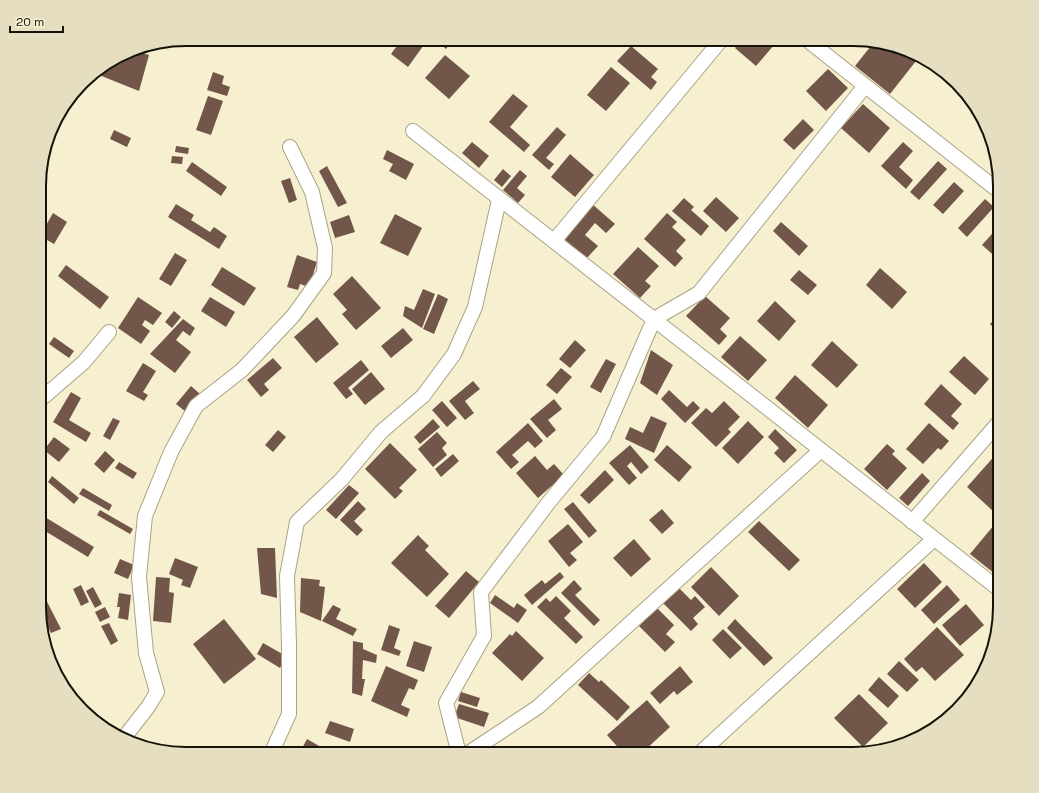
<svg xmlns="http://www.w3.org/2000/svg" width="1039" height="793" viewBox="0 0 1039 793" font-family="'Space Grotesk',sans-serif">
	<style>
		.building { fill: #72564a }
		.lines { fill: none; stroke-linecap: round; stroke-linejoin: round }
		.street-casing { stroke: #a9a285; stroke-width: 16 }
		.street { stroke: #fff; stroke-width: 14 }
		.rim { fill: none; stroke: #151207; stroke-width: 2 }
	</style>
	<rect width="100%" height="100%" fill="#f7f0d0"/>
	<path class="building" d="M402,39H423L426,42L408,67L391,54Z
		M434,39H453L446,49Z
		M742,39H769L775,44L756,66L735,48Z
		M874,42L901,48L916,61L890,94L855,66Z
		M631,46L658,69L651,77L657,82L651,90L617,61Z
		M133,50L149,55L139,91L94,73Z
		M445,55L470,76L449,99L425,78Z
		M611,67L630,83L606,111L587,95Z
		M828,69L848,88L826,111L806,91Z
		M213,72L224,76L222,84L230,87L227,96L207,90Z
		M513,94L528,106L510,127L530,145L524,152L489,122Z
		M208,96L223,101L211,135L196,130Z
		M863,104L890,128L869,153L841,128Z
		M803,119L814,130L794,150L783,140Z
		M557,127L566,135L546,158L554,164L549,170L532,155Z
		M114,130L131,138L127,147L110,139Z
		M472,142L489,156L479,168L462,153Z
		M903,142L913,151L899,167L913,180L906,189L881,166Z
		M176,146L189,148L188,154L175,152Z
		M387,150L414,164L406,180L389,171L393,164L383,159Z
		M570,154L594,175L575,197L551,177Z
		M172,156L183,157L182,164L171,163Z
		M938,161L947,169L919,200L910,192Z
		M192,162L227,187L221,196L186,171Z
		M327,166L347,203L338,207L319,171Z
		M503,169L511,176L502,187L494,180Z
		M520,170L527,176L517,188L525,195L518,203L503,190Z
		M290,178L297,200L289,203L281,181Z
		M954,182L964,191L943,214L933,205Z
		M716,197L739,218L726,232L703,211Z
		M684,198L694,207L691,210L709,226L701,236L672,211Z
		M985,199L994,207L967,237L958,228Z
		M591,203L615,224L606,233L595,223L585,235L598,246L586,259L561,236Z
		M176,204L194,215L191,220L210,232L214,227L227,236L219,249L168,217Z
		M53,213L67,222L54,244L40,236Z
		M667,213L677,222L672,227L686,240L676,251L683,258L675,267L644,239Z
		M395,214L422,228L408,256L380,243Z
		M349,215L355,232L335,238L330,222Z
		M781,222L808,246L799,256L773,231Z
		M1000,225V241L997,245L1000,248L999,260L982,245Z
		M638,247L659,266L645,281L651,286L640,298L613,274Z
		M175,253L187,260L171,286L159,279Z
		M297,255L317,262L309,287L300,284L298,290L287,287Z
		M66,265L109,297L100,309L58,276Z
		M222,267L256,288L244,306L211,285Z
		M880,268L907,292L892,309L866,285Z
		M799,270L817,285L808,295L790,280Z
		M352,276L381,308L356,330L342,314L347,310L333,294Z
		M423,289L435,294L422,328L403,316L405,306L414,310Z
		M438,294L448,299L434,334L423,329Z
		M705,296L730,318L720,329L727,336L719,345L686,316Z
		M138,297L162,313L153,325L145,320L142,325L150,331L141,344L118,328Z
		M210,297L235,312L226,327L201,311Z
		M775,301L796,321L779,341L757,321Z
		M174,311L181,317L172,328L165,322Z
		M1000,313V334L990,324Z
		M317,317L339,344L316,363L294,337Z
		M183,319L195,328L190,336L183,331L176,340L191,352L175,373L150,354Z
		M403,328L413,340L391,358L381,346Z
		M740,336L767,360L748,381L721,357Z
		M54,337L74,351L69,358L49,344Z
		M575,340L586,350L570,368L559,359Z
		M832,341L858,365L837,388L811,365Z
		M651,350L673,365L657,395L640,383Z
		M964,356L989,379L975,395L949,372Z
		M273,358L282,368L264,384L269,390L261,397L247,380Z
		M606,359L616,364L601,393L590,387Z
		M361,360L369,370L348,388L353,394L346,399L333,383Z
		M143,363L156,371L143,392L148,395L144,401L126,391Z
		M561,368L572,377L557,394L546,385Z
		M371,372L385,389L365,405L352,389Z
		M795,375L828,405L808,428L775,398Z
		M473,381L480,389L465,401L474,413L465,420L449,401Z
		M941,384L962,404L951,416L959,423L953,430L924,404Z
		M191,386L200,394L186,412L176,404Z
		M669,390L687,407L693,401L700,408L685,423L661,399Z
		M71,392L81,398L69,420L91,433L86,442L53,422Z
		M554,399L562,409L548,420L556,430L547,438L530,419Z
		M442,401L457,418L447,427L432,410Z
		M724,401L740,417L728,429L731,432L716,447L691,423L706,408L712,413Z
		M651,416L667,423L654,453L625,439L630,427L643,433Z
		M113,418L120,421L110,440L103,436Z
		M433,419L440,427L420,444L414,437Z
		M748,421L764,437L738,464L722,448Z
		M528,423L543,441L535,448L528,441L512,455L519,462L511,469L496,452Z
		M929,423L949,441L941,450L938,448L923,464L906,449Z
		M775,429L797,450L784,463L774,453L779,448L768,437Z
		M278,430L286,437L273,452L265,445Z
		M437,432L447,443L442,448L447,455L433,467L418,449Z
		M54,437L70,449L59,462L44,450Z
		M390,443L417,470L399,488L403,491L395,499L365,469Z
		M887,444L895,451L892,454L907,468L887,490L864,469Z
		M630,445L649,467L641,474L631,462L627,466L637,478L629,485L609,463Z
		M667,445L692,467L679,482L654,460Z
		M105,451L115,460L104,473L94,464Z
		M998,452L1000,453V508L995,513L967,487Z
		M453,454L459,461L441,477L435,469Z
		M535,456L547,470L554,464L564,475L538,498L516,473Z
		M119,462L137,473L133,479L115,468Z
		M605,470L614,480L589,504L580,495Z
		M922,473L930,481L908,506L899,498Z
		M52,476L79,498L74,504L48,482Z
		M349,485L359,493L336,519L326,510Z
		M83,488L112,505L109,511L79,494Z
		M358,501L366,509L354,521L363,530L357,536L340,520Z
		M573,502L597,531L589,538L564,509Z
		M662,509L674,523L662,534L649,520Z
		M100,510L133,529L130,534L97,515Z
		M40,514L94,547L88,557L40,528Z
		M759,521L800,560L789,571L748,532Z
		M568,524L583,542L570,553L577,560L569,567L548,541Z
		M994,525L1000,530V578L970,554Z
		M418,535L429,546L425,550L449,574L427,597L391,563Z
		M634,539L651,559L631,577L613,558Z
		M257,548H275L277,598L261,594Z
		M175,558L198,567L190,588L181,585L183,580L169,574Z
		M120,559L134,565L128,579L114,573Z
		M924,563L942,582L915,608L897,589Z
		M711,567L739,596L719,616L691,587Z
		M466,571L479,582L449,618L435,606Z
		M560,572L564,577L532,605L524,595L542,580L545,584Z
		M156,577L170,578L169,592L174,593L171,623L153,621Z
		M301,578L320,580L319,586L325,587L321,621L300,612Z
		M574,580L582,589L575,595L600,620L594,626L561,593Z
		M81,585L89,602L81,606L73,589Z
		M947,585L960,600L934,624L921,610Z
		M39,586L61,629L51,633L39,609Z
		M677,586L691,600L695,596L705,607L693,618L698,624L691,631L661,601Z
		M93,587L102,604L95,608L86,591Z
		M119,593L131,595L128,620L118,618L120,607H117Z
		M495,595L514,608L517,603L527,610L518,623L490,603Z
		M556,596L571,611L564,618L583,637L576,644L537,607L546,598L550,602Z
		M966,604L984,625L960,646L942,625Z
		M333,605L341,609L336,619L357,629L353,636L322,621Z
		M105,607L110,617L100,622L95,612Z
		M657,608L674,625L666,634L675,642L665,652L639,626Z
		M224,619L256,659L224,684L193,644Z
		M735,619L773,658L764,666L727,628Z
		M109,623L118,641L111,645L101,626Z
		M389,625L400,629L394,648L401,651L399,656L381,650Z
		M937,627L964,655L935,681L922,667L916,672L904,659Z
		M723,629L742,648L730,659L712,640Z
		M516,631L544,658L522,681L492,653L510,634L512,636Z
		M353,641L363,643V649L377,655L376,663L363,660L362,679H365L362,696L352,693Z
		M414,641L432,647L424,672L406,666Z
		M263,643L286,656L280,668L257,654Z
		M899,661L919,680L907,692L887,674Z
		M56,663L62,675L58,677L52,665Z
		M386,666L418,680L414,690L409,688L401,705L410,709L407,717L371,701Z
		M680,666L693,682L677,695L674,691L660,704L650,693Z
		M589,673L599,682L601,680L630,707L617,721L578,685Z
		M879,677L899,696L888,708L868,690Z
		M461,692L480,698L477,707L458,701Z
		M859,694L888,723L863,747L834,718Z
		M647,700L670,727L644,751L646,754H624L607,735Z
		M459,704L489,713L484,727L454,717Z
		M330,721L354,729L350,742L325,733Z
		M307,739L333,754H299Z"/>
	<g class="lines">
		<g class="street-casing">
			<path id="street" d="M806,39L1000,192
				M413,131L1000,590
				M554,241L722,39
				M40,400L84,362L109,332
				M912,522L1000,421
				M123,739L148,707L157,692L146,653L139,577L145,516L171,452L196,406L242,370L293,316L324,273L325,248L312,192L290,147
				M271,754L289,714V645L287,576L297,522L342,479L381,432L423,396L454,354L475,307L499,200
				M459,754L446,703L484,636L481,592L549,502L603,437L654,319L699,293L865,86
				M467,754L538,707L821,450
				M699,754L934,539"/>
		</g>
		<use href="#street" class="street"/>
	</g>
	<path d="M0 0H1039V793H0ZM186 46H853A140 140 0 0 1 993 186V607A140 140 0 0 1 853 747H186A140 140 0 0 1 46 607V186A140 140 0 0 1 186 46Z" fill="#e5dec0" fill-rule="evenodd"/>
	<path class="rim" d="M186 46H853A140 140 0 0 1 993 186V607A140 140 0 0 1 853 747H186A140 140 0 0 1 46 607V186A140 140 0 0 1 186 46Z"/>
	<path d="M10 26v6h53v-6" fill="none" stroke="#151207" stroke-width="2"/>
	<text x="16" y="26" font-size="12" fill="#151207" stroke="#f7f0d0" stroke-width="3" paint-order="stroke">20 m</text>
</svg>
